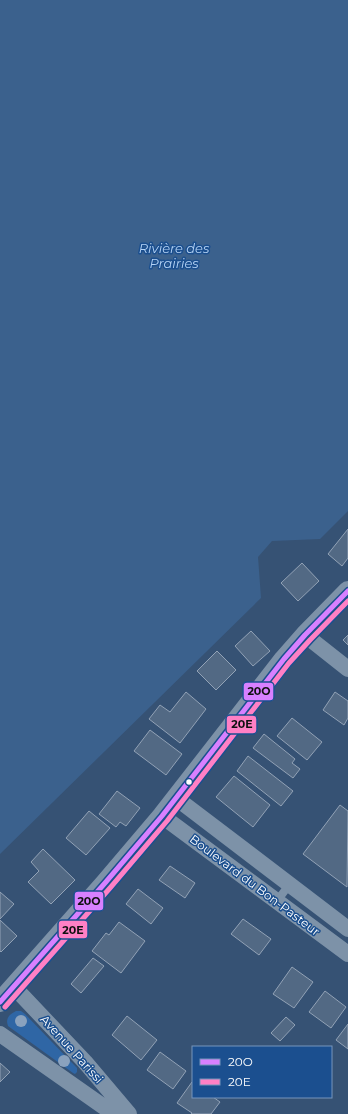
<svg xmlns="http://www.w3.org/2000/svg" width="348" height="1114" viewBox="0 0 348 1114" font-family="Montserrat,sans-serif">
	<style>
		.green { fill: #2f66a5 }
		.water { fill: #3b618d }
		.building { fill: #526984; stroke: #92a2b6 }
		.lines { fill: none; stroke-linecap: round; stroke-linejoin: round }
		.service { stroke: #7d92a8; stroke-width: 8 }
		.minor { stroke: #7d92a8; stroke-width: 16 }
		.tertiary { stroke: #7d92a8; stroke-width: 20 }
		.bus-1-casing { stroke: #1b4f8f; stroke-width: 8 }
		.bus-2-casing { stroke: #1b4f8f; stroke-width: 8 }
		.bus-1 { stroke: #d880ff; stroke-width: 5 }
		.bus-2 { stroke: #ff80c5; stroke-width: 5 }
		.tree { fill: #8aa2be }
		.bus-dot { fill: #fff; stroke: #1b4f8f; stroke-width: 1.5 }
		.labels { text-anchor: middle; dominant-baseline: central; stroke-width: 3; stroke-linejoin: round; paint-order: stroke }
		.street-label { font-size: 12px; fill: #fff; stroke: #1b4f8f }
		.water-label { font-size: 13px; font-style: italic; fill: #b5d3f5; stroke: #1b4f8f }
		.line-badge { stroke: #1b4f8f; stroke-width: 1.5 }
		.pale-badge-label { font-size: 11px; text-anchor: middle; font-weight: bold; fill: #111 }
	</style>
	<rect width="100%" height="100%" fill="#365274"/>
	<path class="green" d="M16,1011H21L25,1014L77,1068V1072L75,1074L73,1073L8,1026C5,1018 10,1014 16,1011Z"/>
	<path class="water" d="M0,0H348V511L320,539L272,541L258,557L261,598L0,854Z"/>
	<path class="building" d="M348,529V558L342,566L328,554Z
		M302,563L319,581L298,601L281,583Z
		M251,631L270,651L253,666L235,646Z
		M348,635V645L343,640Z
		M217,651L236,670L216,690L197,671Z
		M186,692L206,709L180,743L149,719L160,705L170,712Z
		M335,692L348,701V718L344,725L323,710Z
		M292,718L322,742L307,760L277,736Z
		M150,730L182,754L166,775L134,751Z
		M264,734L295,759L292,763L300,769L293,778L253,748Z
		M248,756L293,791L281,806L237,771Z
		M234,776L270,805L253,827L216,797Z
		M117,791L140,808L126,826L120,822L116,827L99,814Z
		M340,805L348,811L347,887L303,854Z
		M89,811L110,828L86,855L66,838Z
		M43,849L75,880L51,904L28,882L39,871L31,862Z
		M170,866L195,883L185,898L159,880Z
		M138,889L163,908L151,924L126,904Z
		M0,892L14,904L0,919Z
		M243,919L271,939L259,955L231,934Z
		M0,920L17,936L1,952L0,951Z
		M119,922L145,941L121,973L92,951L106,933L109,935Z
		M93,958L104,966L81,993L71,984Z
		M292,967L313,982L294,1008L273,994Z
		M325,991L346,1007L331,1028L309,1012Z
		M127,1016L157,1040L141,1060L112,1035Z
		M286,1017L295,1025L280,1041L271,1033Z
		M348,1024V1049L336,1040Z
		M160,1052L186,1071L173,1089L147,1070Z
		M0,1063L10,1072L0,1082Z
		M192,1082L193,1083V1097H213L220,1102L211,1114H191L192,1113L177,1103Z"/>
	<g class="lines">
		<path class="service" d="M277,901L289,885"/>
		<path class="minor" d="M305,635L348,669
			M176,798L348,929
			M162,816L348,954
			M14,987L85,1062L129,1114
			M0,1034L114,1114"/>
		<path class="tertiary" d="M0,1002L105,883L162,816L284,659L305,635L348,591"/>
		<g class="bus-1-casing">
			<path id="bus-1" d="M0,1002L105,883L162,816L284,659L305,635L348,591"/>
		</g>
		<g class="bus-2-casing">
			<path id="bus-2" d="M5,1007L110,888L167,821L289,663L310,640L348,601"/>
		</g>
		<use href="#bus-1" class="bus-1"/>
		<use href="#bus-2" class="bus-2"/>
	</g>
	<g class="tree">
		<circle cx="21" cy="1021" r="6"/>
		<circle cx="64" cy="1061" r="6"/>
	</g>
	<circle class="bus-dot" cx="189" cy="782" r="3.5"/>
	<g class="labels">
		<g class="street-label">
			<text transform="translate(255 885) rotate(37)">Boulevard du Bon-Pasteur</text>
			<text transform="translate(72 1049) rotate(48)">Avenue Parissi</text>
		</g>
		<g class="water-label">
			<text x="174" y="248">Rivière des<tspan x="174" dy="15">Prairies</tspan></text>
		</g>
	</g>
	<g class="line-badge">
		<rect x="243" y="682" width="31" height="19" rx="4" fill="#d880ff"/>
		<rect x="226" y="715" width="31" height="19" rx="4" fill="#ff80c5"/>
		<rect x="74" y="891" width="30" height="20" rx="4" fill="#d880ff"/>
		<rect x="58" y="920" width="30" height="19" rx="4" fill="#ff80c5"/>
	</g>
	<g class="pale-badge-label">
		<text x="259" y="695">20O</text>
		<text x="242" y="728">20E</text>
		<text x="89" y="905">20O</text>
		<text x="73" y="934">20E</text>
	</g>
	<rect x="192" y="1046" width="140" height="52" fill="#1b4f8f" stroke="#7695bc"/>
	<rect x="200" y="1059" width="20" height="6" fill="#d880ff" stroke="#7695bc"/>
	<text x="228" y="1066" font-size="12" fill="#ffffff">20O</text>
	<rect x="200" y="1079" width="20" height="6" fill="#ff80c5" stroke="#7695bc"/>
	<text x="228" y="1086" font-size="12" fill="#ffffff">20E</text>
</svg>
